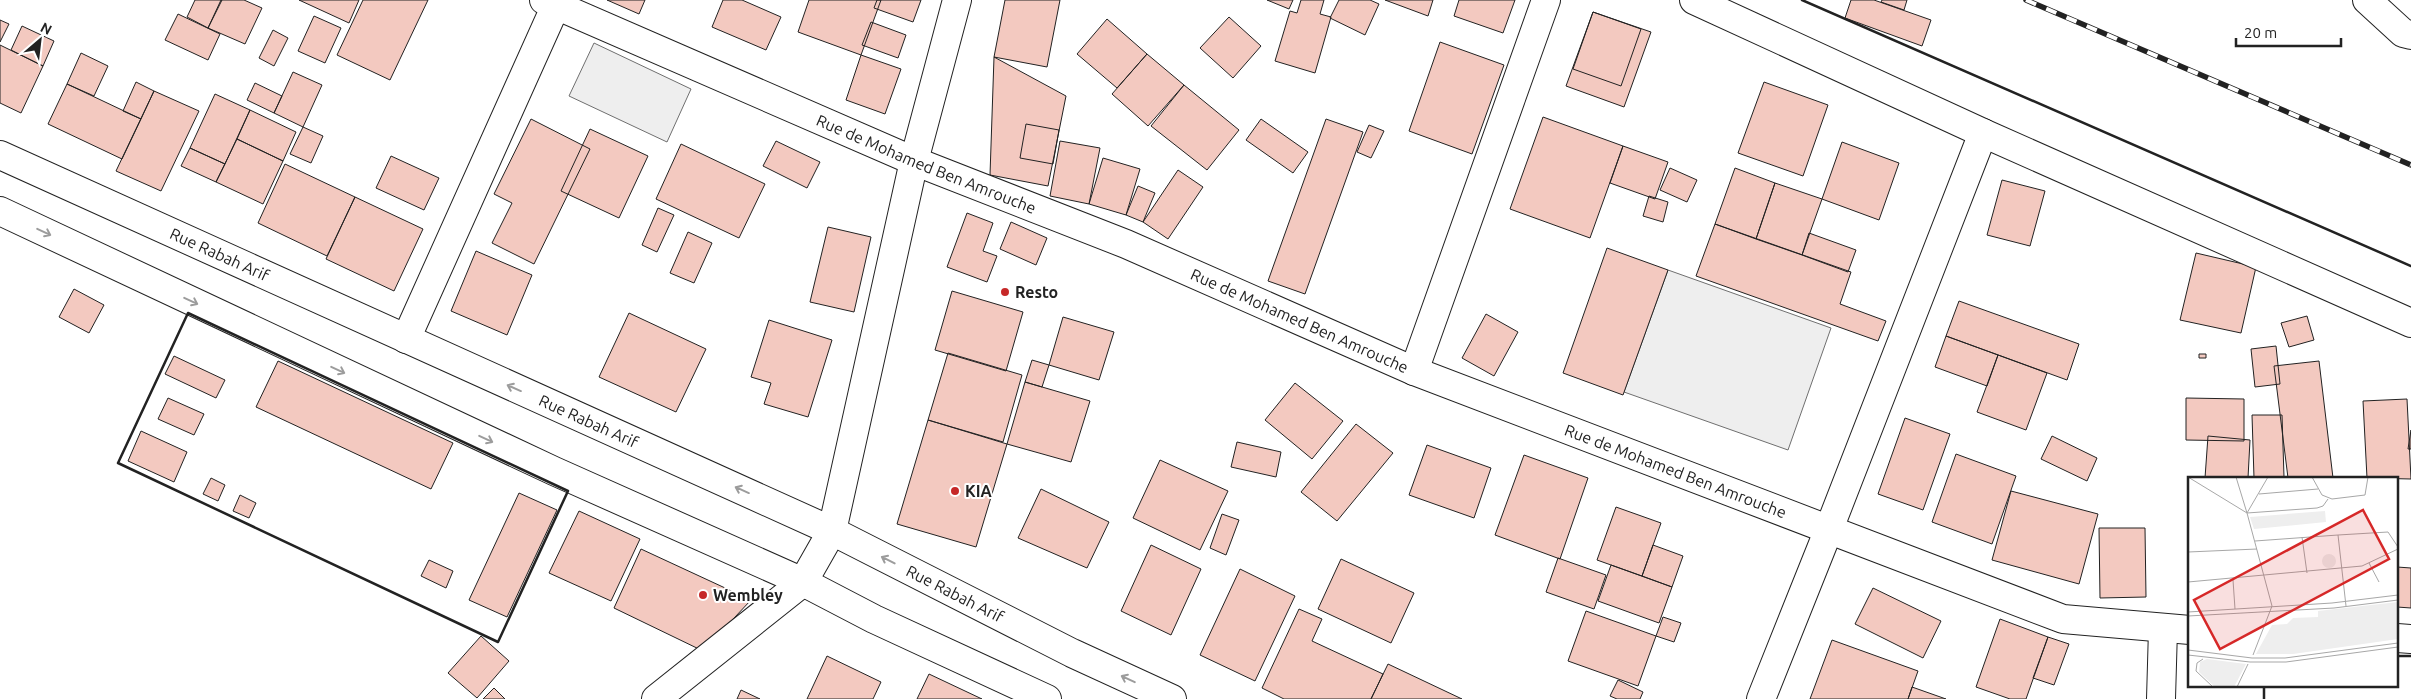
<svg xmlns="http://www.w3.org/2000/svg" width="2411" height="699" viewBox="0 0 2411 699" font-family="Ubuntu,sans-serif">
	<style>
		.green { fill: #eee; stroke: #6f6f6f }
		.building { fill: #f3c9c0; stroke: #222 }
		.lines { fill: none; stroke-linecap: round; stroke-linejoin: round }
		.minor-casing { stroke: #222; stroke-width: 30 }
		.major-casing { stroke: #222; stroke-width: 30 }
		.minor { stroke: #fff; stroke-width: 28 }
		.major { stroke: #fff; stroke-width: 28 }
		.rail-casing { stroke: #222; stroke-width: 5.5 }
		.rail { stroke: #fff; stroke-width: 4; stroke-dasharray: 11; stroke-linecap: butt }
		.wall { stroke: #222; stroke-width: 2.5 }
		.oneway { stroke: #9c9c9c }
		.poi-dot { fill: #c62828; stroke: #fff; stroke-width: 2 }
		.labels { text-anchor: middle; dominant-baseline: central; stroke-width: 4; stroke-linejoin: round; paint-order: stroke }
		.street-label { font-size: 16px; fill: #222; stroke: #fff }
		.poi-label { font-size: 16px; font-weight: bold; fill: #222; stroke: #fff; text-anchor: start }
		.inset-road { fill: none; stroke: #a7a7a7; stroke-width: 1 }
		.view { fill: #d62828; fill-opacity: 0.15; stroke: #d62828; stroke-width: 2.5 }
		.inset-edge { fill: none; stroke: #222; stroke-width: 2.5 }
	</style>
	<rect width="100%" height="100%" fill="#fff"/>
	<path class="green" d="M594,43L691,89L667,142L569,96Z
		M1668,270L1831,328L1788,450L1624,392Z"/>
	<path class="building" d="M195,0H222L208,28L187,17Z
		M221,0H244L262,8L245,44L208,28Z
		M299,0H359L349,23Z
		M363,0H428L390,80L337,55Z
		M607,0H645L639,14Z
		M723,0H742L781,17L766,50L712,27Z
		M809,0H881L861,55L798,32Z
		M877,0H921L913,22L874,8Z
		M1005,0H1060L1047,67L994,57Z
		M1267,0H1293L1289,9Z
		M1301,0H1324L1320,14L1331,17L1315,73L1275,61L1290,11L1297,13Z
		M1339,0H1370L1379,4L1365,35L1330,18Z
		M1385,0H1433L1428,16Z
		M1459,0H1515L1503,33L1454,16Z
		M1851,0H1874L1931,20L1922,46L1845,18Z
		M1882,0H1907L1904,10L1881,2Z
		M1593,12L1641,29L1621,86L1573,69Z
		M1593,12L1651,32L1624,107L1566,86Z
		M178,14L220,34L208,60L165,40Z
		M314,16L341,28L325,63L298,51Z
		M1229,17L1261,46L1233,78L1200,48Z
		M1107,19L1147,54L1117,88L1077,54Z
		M0,20L9,24L0,42Z
		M871,22L906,35L898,58L862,45Z
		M22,26L54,41L43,66L11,50Z
		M273,30L288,38L274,66L259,58Z
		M1440,42L1504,65L1472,154L1409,131Z
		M0,45L43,66L21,113L0,103Z
		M81,53L108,66L94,96L67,84Z
		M1147,54L1184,85L1148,126L1112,94Z
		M861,55L901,69L885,114L846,100Z
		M994,57L1066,96L1048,186L990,175Z
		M293,72L322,85L303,127L274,113Z
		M136,82L154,91L141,119L123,111Z
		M1764,82L1828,105L1803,176L1738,153Z
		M255,83L282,96L274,113L247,100Z
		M67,84L141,119L122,159L48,124Z
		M1184,85L1239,130L1207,170L1151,126Z
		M154,91L199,111L161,191L116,171Z
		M215,94L250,110L225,164L190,148Z
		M250,110L296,132L283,161L237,139Z
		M1543,117L1623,146L1590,238L1510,209Z
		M531,119L590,149L534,264L492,243L512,203L494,194Z
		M1261,119L1308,152L1293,173L1246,140Z
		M1326,119L1363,132L1305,294L1268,281Z
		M1026,124L1059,130L1053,164L1020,158Z
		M1369,125L1384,131L1371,158L1357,152Z
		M303,127L323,136L311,163L290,154Z
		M590,129L648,156L619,218L561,191Z
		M237,139L283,161L263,204L216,182Z
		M776,141L820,162L807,188L763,166Z
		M1060,141L1100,148L1089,204L1050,196Z
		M1842,142L1899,163L1879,220L1822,199Z
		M681,144L765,184L739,238L656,199Z
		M1623,146L1668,162L1655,199L1610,183Z
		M190,148L225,164L216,182L181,166Z
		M391,156L439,178L424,210L376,188Z
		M1103,158L1140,169L1126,215L1089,204Z
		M285,164L355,197L327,256L258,223Z
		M1670,168L1697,180L1687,202L1660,190Z
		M1735,168L1775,183L1756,239L1715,224Z
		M1178,170L1203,187L1168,239L1143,222Z
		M2002,180L2045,191L2030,246L1987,235Z
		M1775,183L1822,199L1802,255L1756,239Z
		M1138,186L1155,193L1143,222L1126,215Z
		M1649,196L1668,202L1663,222L1643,216Z
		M355,197L423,229L394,291L326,259Z
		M658,208L674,215L657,252L642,245Z
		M967,213L993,223L983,251L997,256L987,282L947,267Z
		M1011,222L1047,238L1036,265L1000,249Z
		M1715,224L1851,272L1840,304L1886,321L1878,341L1696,276Z
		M828,227L871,237L854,312L810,302Z
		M688,232L712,243L694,283L670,273Z
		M1809,233L1856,250L1848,272L1802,255Z
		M1607,248L1668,270L1623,395L1563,373Z
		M476,251L532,275L507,335L451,311Z
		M2196,253L2256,267L2241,333L2180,320Z
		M74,289L104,305L89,333L59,317Z
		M952,291L1023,312L1006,371L935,350Z
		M1959,301L2079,344L2067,380L1946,336Z
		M629,313L706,349L676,412L599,377Z
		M1486,314L1518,332L1494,376L1462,358Z
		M2307,316L2314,340L2289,347L2281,323Z
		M1063,317L1114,332L1099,380L1049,365Z
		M769,320L832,340L808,417L764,404L771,383L751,377Z
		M1946,336L1998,355L1987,386L1935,367Z
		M2276,346L2280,384L2255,387L2251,349Z
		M948,353L1022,375L1003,442L928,420Z
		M2199,354H2206V358H2199Z
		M1998,355L2047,373L2026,430L1977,412Z
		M174,356L225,380L216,398L165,374Z
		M1032,360L1049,365L1042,387L1025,382Z
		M278,361L453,443L431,489L256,407Z
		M2319,361L2333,478H2288L2274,366Z
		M1025,382L1090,401L1071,462L1007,444Z
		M1295,383L1343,421L1312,459L1265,420Z
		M168,398L204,414L194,435L158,419Z
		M2186,398L2244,399V441L2186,440Z
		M2407,399L2411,479L2367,478L2363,401Z
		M2252,415H2282L2284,477L2254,478Z
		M1905,418L1950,434L1923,510L1878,494Z
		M928,420L1007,444L976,547L897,524Z
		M1356,424L1393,453L1337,521L1301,492Z
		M2411,430V449H2408Z
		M141,431L187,452L174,482L128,461Z
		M2052,436L2097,458L2087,481L2041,459Z
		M2208,436L2250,440L2248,478H2205Z
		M1237,442L1281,452L1276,477L1231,467Z
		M1427,445L1491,468L1474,518L1409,495Z
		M1956,454L2016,476L1992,544L1932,522Z
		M1524,455L1588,478L1560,559L1495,535Z
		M1160,460L1228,491L1200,550L1133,518Z
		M211,478L225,485L218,501L203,494Z
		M1041,489L1109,522L1087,568L1018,538Z
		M2011,491L2098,514L2079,584L1992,560Z
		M519,493L557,510L507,617L469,600Z
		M240,495L256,503L249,518L233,511Z
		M1616,507L1661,523L1642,576L1597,560Z
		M579,511L640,539L611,601L549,573Z
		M1222,514L1239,520L1226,555L1210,548Z
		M2099,528H2145L2146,597L2100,598Z
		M1151,545L1201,569L1171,635L1121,611Z
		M1653,545L1683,556L1672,587L1642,576Z
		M641,549L751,600L703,651L614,608Z
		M1558,558L1606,575L1594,609L1546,592Z
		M1341,559L1414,593L1391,643L1318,609Z
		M429,560L453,571L446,588L421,576Z
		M1611,565L1672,587L1659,623L1598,601Z
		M2397,567L2411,568V608L2397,607Z
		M1240,569L1295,596L1255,681L1200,655Z
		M1873,588L1941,621L1923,658L1855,624Z
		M1299,609L1322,619L1312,641L1383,674L1371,699H1284L1262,688Z
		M1586,611L1656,636L1638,686L1568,661Z
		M1663,617L1681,623L1674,642L1656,636Z
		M2000,619L2048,637L2026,699H2010L1976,687Z
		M481,636L509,661L477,698L448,673Z
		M2048,637L2069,644L2054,685L2033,678Z
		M1832,640L1918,671L1908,699H1810Z
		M827,656L881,682L873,699H807Z
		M1388,664L1462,699H1371Z
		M929,674L982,699H917Z
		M1618,680L1643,692L1640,699H1617L1610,696Z
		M1912,687L1946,699H1908Z
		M494,688L505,699H483Z
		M741,690L760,699H737Z"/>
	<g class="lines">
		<g class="minor-casing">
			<g id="minor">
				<path id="s1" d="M544,0L914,161L1126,244L1414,371L2063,619L2190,630"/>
				<path d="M1694,0L1983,133L1829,529L1761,699"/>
				<path d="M2367,0L2403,33L2411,35"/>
				<path d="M1983,133L2411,323"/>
				<path d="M406,339L556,5"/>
				<path d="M1414,371L1546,0"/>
				<path d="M2397,638L2411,639"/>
				<path d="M2161,699L2163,629"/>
			</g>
		</g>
		<g class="major-casing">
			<g id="major">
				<path id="s2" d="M0,155L832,531L1072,653L1172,699"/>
				<path d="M0,211L554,471L803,582L874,619L1047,699"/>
				<path d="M656,699L803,582L832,531L914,161L957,0"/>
			</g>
		</g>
		<use href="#minor" class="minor"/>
		<use href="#major" class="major"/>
		<g class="rail-casing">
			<path id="rail" d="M2026,0L2411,165"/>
		</g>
		<use href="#rail" class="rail"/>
		<path class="wall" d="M1802,0L2411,266
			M188,313L568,491L498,642L118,463Z
			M2397,656H2411
			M2264,685V699"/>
	</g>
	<defs><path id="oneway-shaft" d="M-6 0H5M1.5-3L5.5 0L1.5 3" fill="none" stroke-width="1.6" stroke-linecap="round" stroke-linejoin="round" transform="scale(1.25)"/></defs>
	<g class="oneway">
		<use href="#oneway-shaft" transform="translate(44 232) rotate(25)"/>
		<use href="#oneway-shaft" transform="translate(191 301) rotate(25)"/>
		<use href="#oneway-shaft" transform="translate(338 370) rotate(25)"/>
		<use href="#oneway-shaft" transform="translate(514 388) rotate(-156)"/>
		<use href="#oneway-shaft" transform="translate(486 439) rotate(25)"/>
		<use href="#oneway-shaft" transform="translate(742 490) rotate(-156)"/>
		<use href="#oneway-shaft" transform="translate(888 560) rotate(-153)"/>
		<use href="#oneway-shaft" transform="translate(1128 679) rotate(-155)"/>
	</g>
	<g class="poi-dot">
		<circle cx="1005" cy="292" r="5"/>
		<circle cx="955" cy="491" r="5"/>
		<circle cx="703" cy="595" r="5"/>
	</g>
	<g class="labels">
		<g class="street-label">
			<text stroke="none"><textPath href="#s1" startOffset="416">Rue de Mohamed Ben Amrouche</textPath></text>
			<text stroke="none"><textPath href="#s2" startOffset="241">Rue Rabah Arif</textPath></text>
			<text stroke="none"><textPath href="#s1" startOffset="821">Rue de Mohamed Ben Amrouche</textPath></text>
			<text stroke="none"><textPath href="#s2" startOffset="646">Rue Rabah Arif</textPath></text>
			<text stroke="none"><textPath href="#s1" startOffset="1226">Rue de Mohamed Ben Amrouche</textPath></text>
			<text stroke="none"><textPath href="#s2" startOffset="1051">Rue Rabah Arif</textPath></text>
		</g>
		<g class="poi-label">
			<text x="1015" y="292">Resto</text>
			<text x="965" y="491">KIA</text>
			<text x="713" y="595">Wembley</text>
		</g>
	</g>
	<g transform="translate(2188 477)">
		<rect width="210" height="210" fill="#fff"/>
		<path d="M137,34L138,45L66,52L62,40ZM134 84a7 7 0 1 1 14 0a7 7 0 1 1-14 0ZM210,125V162L105,177H68L84,148L99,147L105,141L130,140V134ZM19,182L58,187L46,210H27L11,195L12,185Z" fill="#eee"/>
		<path class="inset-road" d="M0,0L59,36L129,31L135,29L140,22M48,0L59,36M124,0L134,18L144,22L177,18L180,0M71,17L130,12M150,58L200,55L210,70M114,60L119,96M67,64L150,58L158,129M0,75L69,72M181,86L191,105M45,103L47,132M0,105L174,89L210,72M0,135L144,126L210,118M0,139L146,131L210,123M0,173L64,181H97L210,166M0,178L62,185H98L210,170M65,178L84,129L59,36L80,0M15,182L9,186L8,194L25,210M49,210L60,187"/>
		<path class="view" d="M175,33L201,82L32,172L6,123Z"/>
		<rect width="210" height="210" class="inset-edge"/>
	</g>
	<g transform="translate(40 40) rotate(28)" stroke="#ffffff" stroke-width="4" paint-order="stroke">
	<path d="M0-4L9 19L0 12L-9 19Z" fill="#222222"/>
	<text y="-8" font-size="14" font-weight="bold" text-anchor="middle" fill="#222222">N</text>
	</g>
	<path d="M2236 38v8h105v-8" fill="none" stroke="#222222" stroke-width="2.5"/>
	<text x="2244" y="38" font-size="15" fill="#222222" stroke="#ffffff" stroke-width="4" paint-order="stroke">20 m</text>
</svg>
